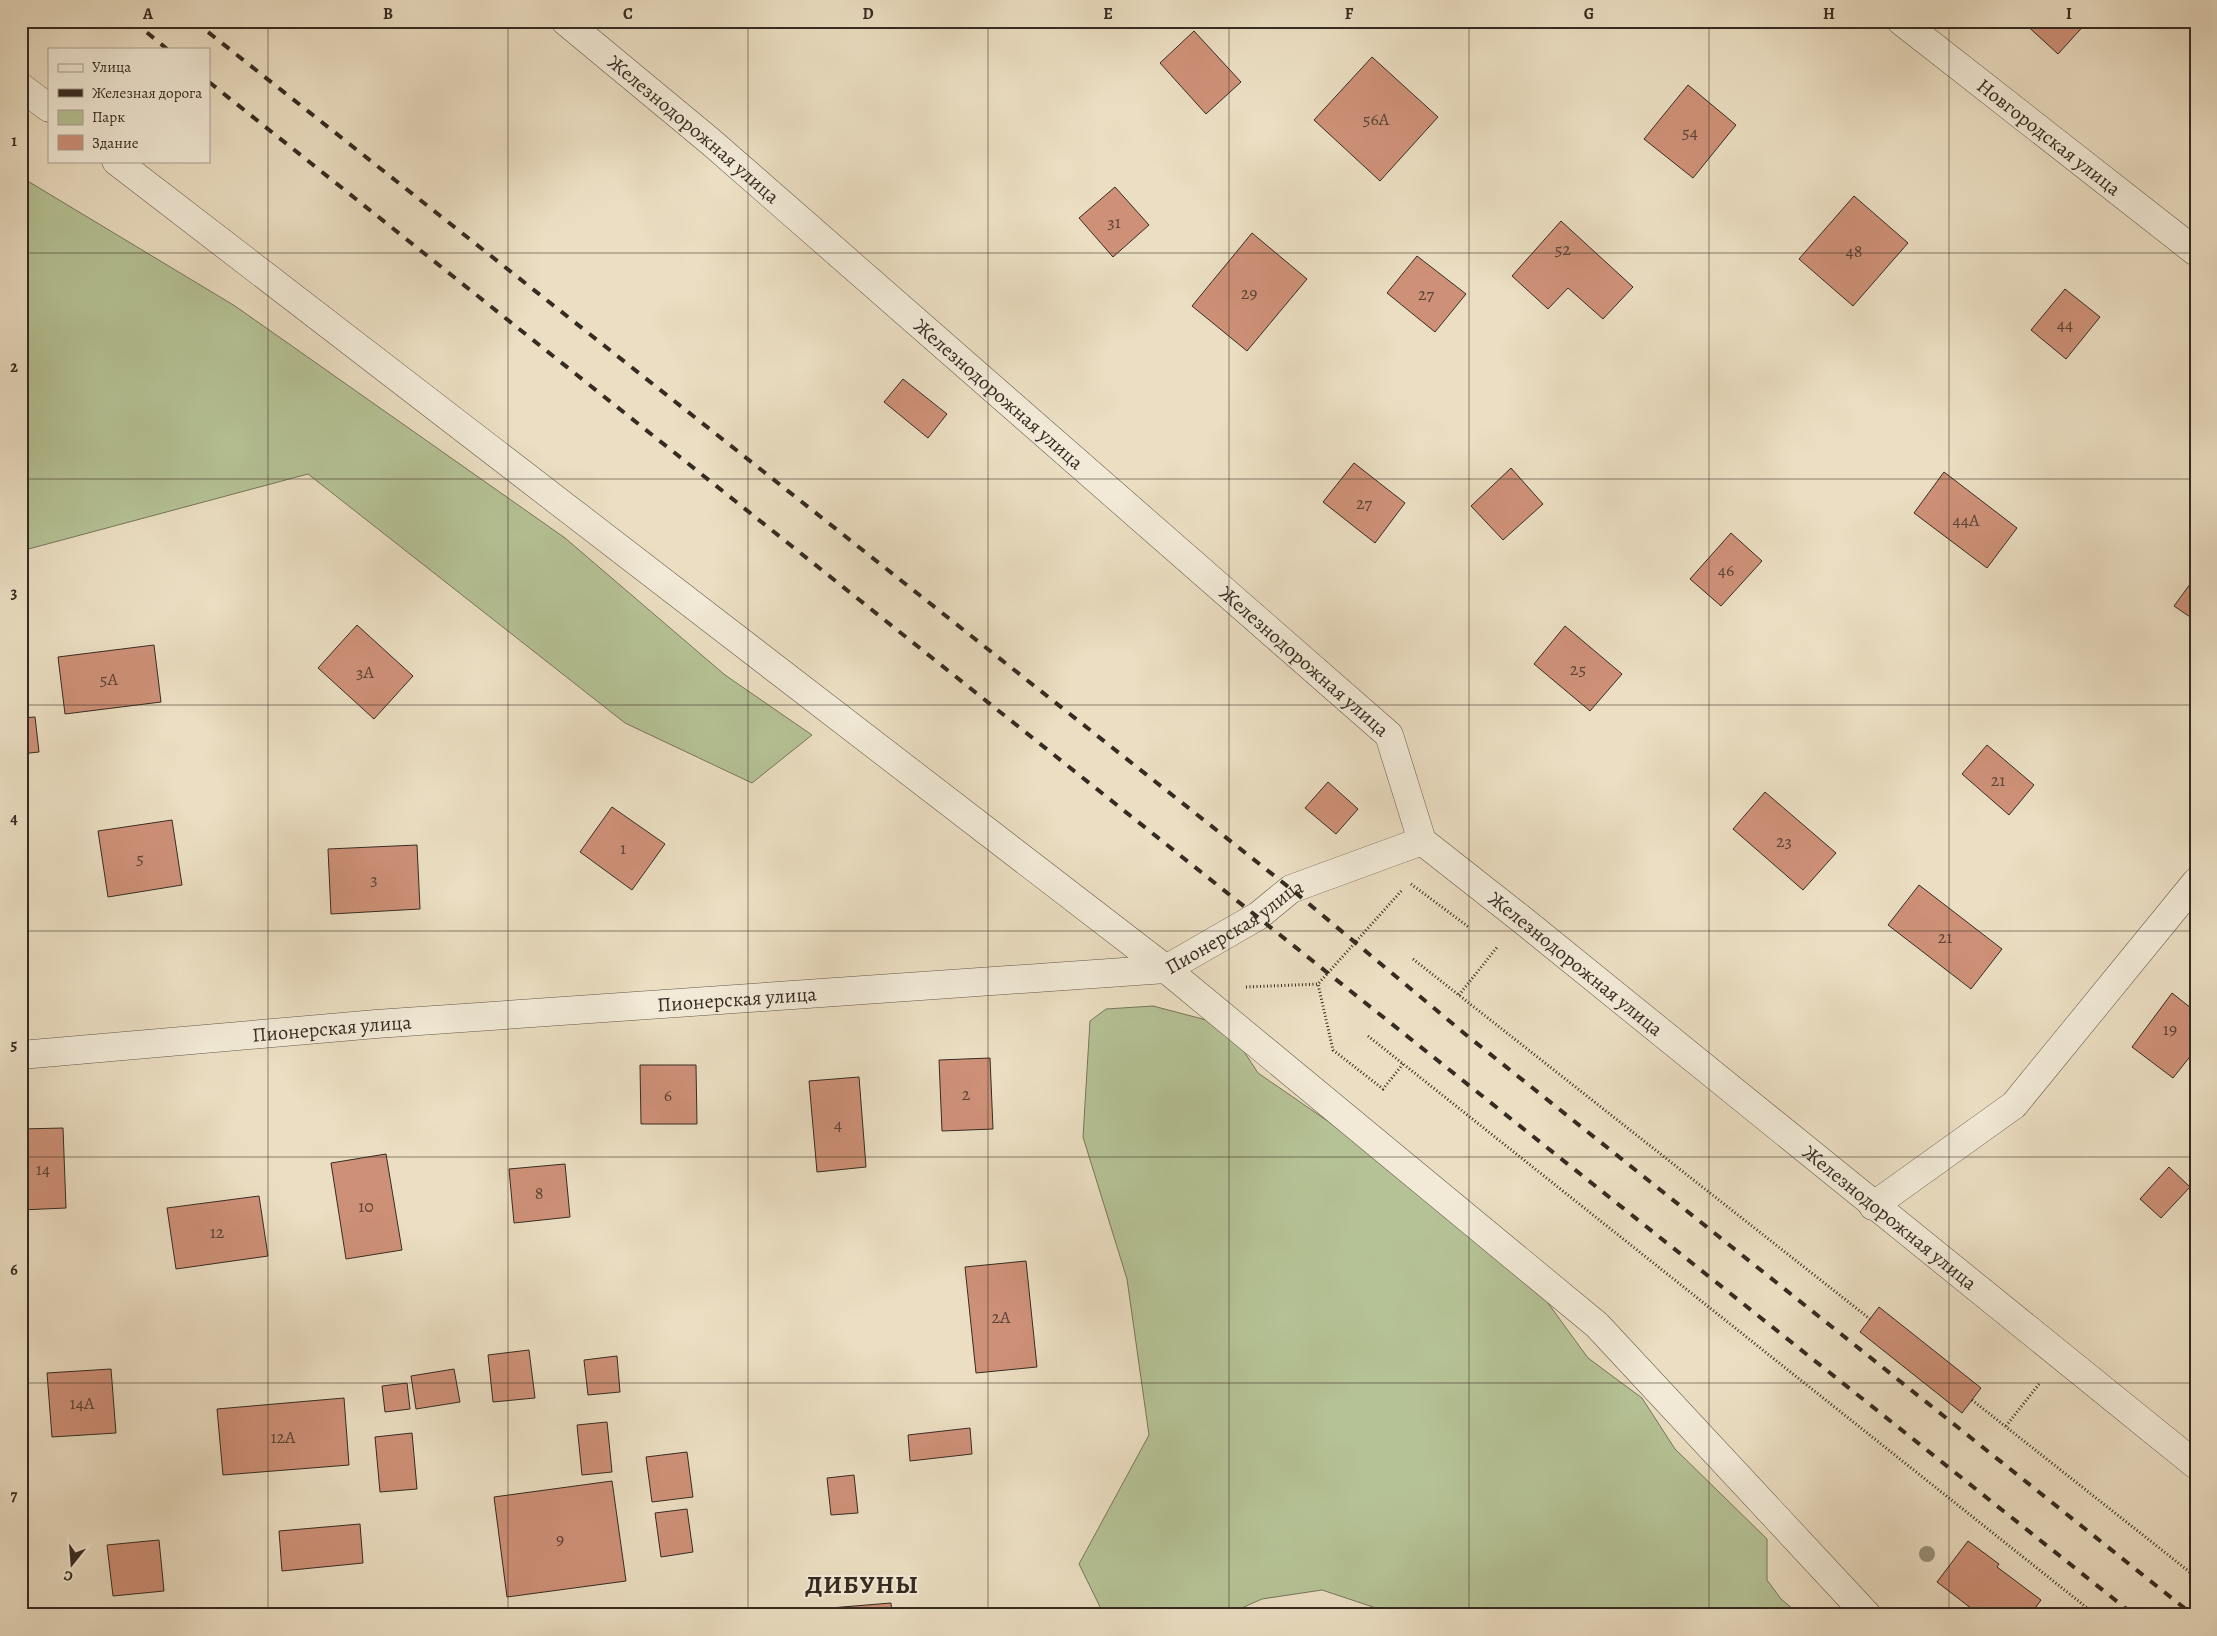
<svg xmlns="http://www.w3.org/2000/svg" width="2217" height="1636" viewBox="0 0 2217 1636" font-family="Alegreya,serif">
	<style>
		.green { fill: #b5c295; stroke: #76765c }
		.building { fill: #ce9178; stroke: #362b22 }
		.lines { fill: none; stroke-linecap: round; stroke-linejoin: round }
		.minor-casing { stroke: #63584a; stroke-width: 29 }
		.path { stroke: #362b22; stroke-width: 3; stroke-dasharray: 1 2.5; stroke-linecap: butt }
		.minor { stroke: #f2ead7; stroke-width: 28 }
		.rail { stroke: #362b22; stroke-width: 4; stroke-dasharray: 9 9; stroke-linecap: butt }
		.tree { fill: #99907a }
		.grid { fill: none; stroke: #362b22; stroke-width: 1; stroke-opacity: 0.55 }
		.labels { text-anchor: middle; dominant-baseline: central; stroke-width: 4; stroke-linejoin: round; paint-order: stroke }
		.number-label { font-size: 18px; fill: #5c4438 }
		.street-label { font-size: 20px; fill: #362b22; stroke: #f2ead7 }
		.district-label { font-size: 25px; font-weight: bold; letter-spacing: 1px; fill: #362b22; stroke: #f2ead7 }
		.neatline { fill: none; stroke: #362b22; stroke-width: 2 }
		.grid-label { font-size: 16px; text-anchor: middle; font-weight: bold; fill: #362b22 }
	</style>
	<rect width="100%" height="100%" fill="#ebdec2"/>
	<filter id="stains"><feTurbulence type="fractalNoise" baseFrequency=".004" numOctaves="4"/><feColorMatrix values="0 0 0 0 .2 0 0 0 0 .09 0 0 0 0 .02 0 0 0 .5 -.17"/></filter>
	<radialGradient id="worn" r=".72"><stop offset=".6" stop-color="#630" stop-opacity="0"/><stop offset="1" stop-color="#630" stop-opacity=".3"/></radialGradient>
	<path class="green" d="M21,177L235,306L565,538L725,675L812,735L752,783L625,723L308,474L21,551Z
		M1153,1006L1214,1022L1234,1036L1258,1073L1406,1175L1537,1288L1588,1358L1642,1398L1675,1449L1767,1539V1580L1781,1599L1800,1615H1397L1322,1590L1262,1599L1226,1615H1104L1079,1564L1149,1435L1127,1279L1083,1137L1090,1021L1106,1009Z"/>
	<path class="building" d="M2022,21H2088L2058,54Z
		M1194,31L1241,82L1206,114L1160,63Z
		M1372,57L1438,117L1380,181L1314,120Z
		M1688,85L1736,125L1693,178L1644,139Z
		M1115,187L1149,225L1113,257L1079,218Z
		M1854,196L1908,243L1853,306L1799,259Z
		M1561,221L1633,287L1603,319L1568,288L1548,309L1512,276Z
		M1252,233L1307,279L1247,351L1192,306Z
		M1417,256L1466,294L1435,332L1387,293Z
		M2065,289L2100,317L2066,359L2031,330Z
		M903,379L947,414L928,438L884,402Z
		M1354,463L1405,503L1375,543L1323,502Z
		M1511,468L1543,504L1503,540L1471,506Z
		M1944,472L2017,528L1987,568L1914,513Z
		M1731,533L1762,561L1721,606L1690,579Z
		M2196,576V621L2174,606Z
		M357,625L413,676L374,719L318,668Z
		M1565,626L1622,674L1590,711L1534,664Z
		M154,645L161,702L65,714L58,657Z
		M35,717L39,752L21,754V718Z
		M1987,745L2034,785L2009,815L1962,774Z
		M1328,782L1358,809L1336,834L1305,808Z
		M1765,792L1836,853L1803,890L1733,829Z
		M612,807L665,844L632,890L580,852Z
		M172,820L182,885L108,897L98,831Z
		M417,845L420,909L331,914L328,849Z
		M1919,885L2002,949L1971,989L1888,925Z
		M2172,993L2196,1012V1049L2173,1078L2132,1047Z
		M990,1058L993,1129L942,1131L939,1060Z
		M640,1065H696L697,1124H641Z
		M859,1077L866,1167L817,1172L809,1081Z
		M63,1128L66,1208L21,1210V1129Z
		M386,1154L402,1250L346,1259L331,1163Z
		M565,1164L570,1217L514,1223L509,1169Z
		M2169,1167L2190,1187L2161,1218L2140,1199Z
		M259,1196L268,1256L176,1269L167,1208Z
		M1026,1261L1037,1367L976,1373L965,1267Z
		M1879,1307L1981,1388L1962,1413L1860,1332Z
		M529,1350L535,1398L493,1402L488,1355Z
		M617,1356L620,1392L588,1395L584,1360Z
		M111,1369L116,1433L52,1437L47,1373Z
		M454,1369L460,1402L416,1409L411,1376Z
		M407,1383L410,1409L385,1412L382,1386Z
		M344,1398L349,1465L223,1475L217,1409Z
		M607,1422L612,1472L582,1475L577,1425Z
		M970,1428L972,1454L910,1461L908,1435Z
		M412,1433L417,1489L380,1492L375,1437Z
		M687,1452L693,1497L652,1502L646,1457Z
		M854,1475L858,1513L831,1515L827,1478Z
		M612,1481L626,1581L507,1597L494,1497Z
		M687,1509L693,1552L661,1557L655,1513Z
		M360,1524L363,1563L282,1571L279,1531Z
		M159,1540L164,1591L113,1596L107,1545Z
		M1968,1541L1999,1564L1997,1567L2041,1600L2030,1615H1980L1937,1582Z
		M891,1603L892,1615H830V1608Z
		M291,1610L310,1612V1615H283Z"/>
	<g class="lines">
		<g class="minor-casing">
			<g id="minor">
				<path id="s1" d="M565,21L711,142L1389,735L1422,841L1520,918L2196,1465"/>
				<path id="s2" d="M1901,21L2196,252"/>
				<path d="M21,87L49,108"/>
				<path d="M116,161L1166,969L1597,1325L1867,1615"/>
				<path id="s3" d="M21,1055L376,1024L1166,969L1258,916L1291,889L1422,841"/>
				<path d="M1873,1206L2014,1105L2196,882"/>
			</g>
		</g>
		<path class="path" d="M1411,884L1470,928
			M1413,959L1870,1319
			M1246,987L1318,984
			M1459,995L1498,946
			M1368,1036L2096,1615
			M1403,1064L1383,1089L1333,1050L1318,984L1403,889
			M1972,1400L2196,1577
			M2006,1426L2039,1384"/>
		<use href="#minor" class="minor"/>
		<path class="rail" d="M133,21L167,49
			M194,21L1291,889L1465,1034L2193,1615
			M209,82L2134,1615"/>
	</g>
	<circle class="tree" cx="1927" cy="1554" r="8"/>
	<path class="grid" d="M268,21V1615M508,21V1615M748,21V1615M988,21V1615M1229,21V1615M1469,21V1615M1709,21V1615M1949,21V1615M21,253H2196M21,479H2196M21,705H2196M21,931H2196M21,1157H2196M21,1383H2196"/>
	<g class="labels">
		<g class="number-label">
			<text x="1376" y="119">56А</text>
			<text x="1690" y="132">54</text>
			<text x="1114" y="222">31</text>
			<text x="1563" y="249">52</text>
			<text x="1854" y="251">48</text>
			<text x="1249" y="293">29</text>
			<text x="1426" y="294">27</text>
			<text x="2065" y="324">44</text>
			<text x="1364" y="503">27</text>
			<text x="1966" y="520">44А</text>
			<text x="1726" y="570">46</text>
			<text x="1578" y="669">25</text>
			<text x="365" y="672">3А</text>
			<text x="109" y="679">5А</text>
			<text x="1998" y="780">21</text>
			<text x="1784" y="841">23</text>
			<text x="623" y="848">1</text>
			<text x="140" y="858">5</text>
			<text x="374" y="879">3</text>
			<text x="1945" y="937">21</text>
			<text x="2170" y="1029">19</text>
			<text x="966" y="1094">2</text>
			<text x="668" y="1095">6</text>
			<text x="838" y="1124">4</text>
			<text x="43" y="1169">14</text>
			<text x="539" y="1193">8</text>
			<text x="366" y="1206">10</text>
			<text x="217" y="1232">12</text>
			<text x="1001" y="1317">2А</text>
			<text x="82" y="1403">14А</text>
			<text x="283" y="1437">12А</text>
			<text x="560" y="1539">9</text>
		</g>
		<g class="street-label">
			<text stroke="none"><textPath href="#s1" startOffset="168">Железнодорожная улица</textPath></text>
			<text stroke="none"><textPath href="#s2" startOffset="188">Новгородская улица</textPath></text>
			<text stroke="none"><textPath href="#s1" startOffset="572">Железнодорожная улица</textPath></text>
			<text stroke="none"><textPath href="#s1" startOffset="978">Железнодорожная улица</textPath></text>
			<text stroke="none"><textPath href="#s3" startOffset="1229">Пионерская улица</textPath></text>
			<text stroke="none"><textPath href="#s1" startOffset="1398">Железнодорожная улица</textPath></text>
			<text stroke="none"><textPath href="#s3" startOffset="718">Пионерская улица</textPath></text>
			<text stroke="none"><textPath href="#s3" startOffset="312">Пионерская улица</textPath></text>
			<text stroke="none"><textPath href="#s1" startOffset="1802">Железнодорожная улица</textPath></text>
		</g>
		<g class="district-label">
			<text x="862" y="1585">ДИБУНЫ</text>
		</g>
	</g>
	<rect width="2217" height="1636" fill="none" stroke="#ebdec2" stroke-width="55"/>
	<rect x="48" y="48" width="162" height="115" fill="#f2ead7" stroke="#a79e8f"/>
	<rect x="58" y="64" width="25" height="8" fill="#f2ead7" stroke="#a79e8f"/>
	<text x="92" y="72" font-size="15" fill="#362b22">Улица</text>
	<rect x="58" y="89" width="25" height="8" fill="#362b22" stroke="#a79e8f"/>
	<text x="92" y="98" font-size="15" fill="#362b22">Железная дорога</text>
	<rect x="58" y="110" width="25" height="15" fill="#b5c295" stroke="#a79e8f"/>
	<text x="92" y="122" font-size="15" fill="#362b22">Парк</text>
	<rect x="58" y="135" width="25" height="15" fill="#ce9178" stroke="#a79e8f"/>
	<text x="92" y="148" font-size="15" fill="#362b22">Здание</text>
	<g transform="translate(72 1564) rotate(197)" stroke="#f2ead7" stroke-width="4" paint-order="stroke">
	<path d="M0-4L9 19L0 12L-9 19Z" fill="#362b22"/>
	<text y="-8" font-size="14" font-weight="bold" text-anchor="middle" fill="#362b22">С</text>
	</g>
	<rect x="28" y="28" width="2162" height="1580" class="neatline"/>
	<g class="grid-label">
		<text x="148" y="19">A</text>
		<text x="388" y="19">B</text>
		<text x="628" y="19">C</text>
		<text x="868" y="19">D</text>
		<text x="1108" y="19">E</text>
		<text x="1349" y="19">F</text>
		<text x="1589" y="19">G</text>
		<text x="1829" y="19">H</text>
		<text x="2069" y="19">I</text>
		<text x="14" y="146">1</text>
		<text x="14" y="372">2</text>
		<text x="14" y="598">3</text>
		<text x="14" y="824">4</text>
		<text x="14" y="1050">5</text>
		<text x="14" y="1275">6</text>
		<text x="14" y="1501">7</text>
	</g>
	<rect width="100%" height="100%" filter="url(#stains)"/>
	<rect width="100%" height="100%" fill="url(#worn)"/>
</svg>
